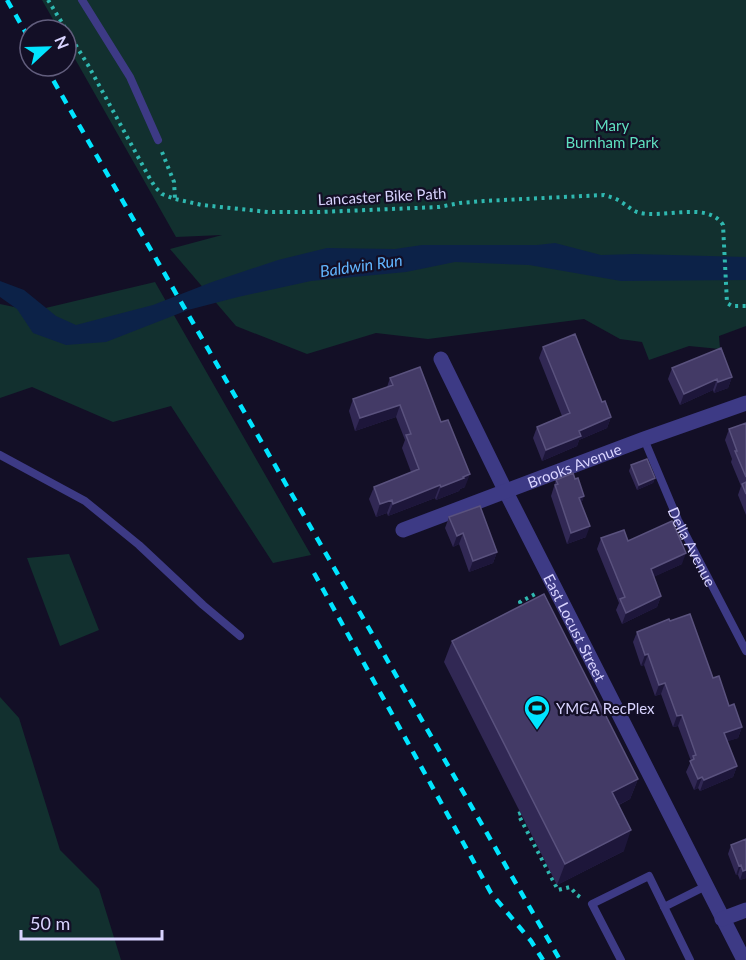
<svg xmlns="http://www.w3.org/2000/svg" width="746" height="960" viewBox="0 0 746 960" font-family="Lato,sans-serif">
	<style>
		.green { fill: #12302f }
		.water { fill: #0c2248 }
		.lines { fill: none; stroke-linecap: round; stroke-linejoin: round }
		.path { stroke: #2fb8b0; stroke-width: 4; stroke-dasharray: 3 4.5; stroke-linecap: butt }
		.service { stroke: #3d3a85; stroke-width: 8 }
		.minor { stroke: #3d3a85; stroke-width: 15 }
		.rail { stroke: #00e5ff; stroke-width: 4.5; stroke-dasharray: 9 8; stroke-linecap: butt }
		.wall { fill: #312854 }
		.shaded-wall { fill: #1d163a }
		.building { fill: #433a66; stroke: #5a527e; stroke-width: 1.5 }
		.labels { text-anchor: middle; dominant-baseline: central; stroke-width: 4.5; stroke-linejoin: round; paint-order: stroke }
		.park-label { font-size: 15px; fill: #5fe0c0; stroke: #130f26 }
		.street-label { font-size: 15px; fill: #d9d4ff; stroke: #130f26 }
		.poi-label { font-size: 15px; fill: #d9d4ff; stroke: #130f26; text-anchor: start }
		.water-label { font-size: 16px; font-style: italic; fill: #62b6ff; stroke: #130f26 }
	</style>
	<rect width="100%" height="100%" fill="#130f26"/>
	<path class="green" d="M42,0H746V326L719,336L720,349L689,346L649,360L642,342L620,339L584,319L428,339L376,333L307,354L236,326L170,249L222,235L176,237L66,43V30H59Z
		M155,282L311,555L273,563L171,406L113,422L32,387L0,398V304L33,311Z
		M69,554L99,630L60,646L27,558Z
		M0,697L19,718L60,850L99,889L121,960H0Z"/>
	<path class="water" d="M555,243L601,255L635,254L746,257V280L621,281L529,265L455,262L406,272L311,281L238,297L188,310L106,342L66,345L33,333L17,309L0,297V281L24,290L56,316L76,325L153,305L212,282L278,260L327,248L395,249L422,245H537Z"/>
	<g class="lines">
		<path class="path" d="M48,0L88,65L149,177L155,187L162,194L175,199L202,205L268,212H319L439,207L460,203L484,201L604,195C610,197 616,198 621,202C627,205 631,210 637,212C661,220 708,200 723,225L727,303L732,306H746
			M162,152L174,182L175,199
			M524,610L520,602L537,593
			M521,813L518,814L558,890L570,887L577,895L583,899"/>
		<g class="service">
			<path d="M82,0L130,77L158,140"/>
			<path id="s1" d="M644,439L678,520L746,651"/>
			<path d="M0,455L85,501L139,545L203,605L240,636"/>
			<path d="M664,907L706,886"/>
			<path d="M621,960L592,904L649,876L690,960"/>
		</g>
		<g class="minor">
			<path id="s2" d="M441,359L506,492L744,960"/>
			<path id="s3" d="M403,530L644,439L746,403"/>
			<path d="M722,919L746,910"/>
		</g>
		<path class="rail" d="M7,0L30,40
			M45,66L560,960
			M314,573L491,893L531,941L543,960"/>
	</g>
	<path class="wall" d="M543,347L602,402L611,417L607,428L579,440L577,446L542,461L533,438L537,427L562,416L539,358Z
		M672,368L732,377L728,388L714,393L713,390L680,405L668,379Z
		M390,378L465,487L460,489L459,491L436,500L435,498L388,516L387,513L376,517L369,499L374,487L411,472L402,448L405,440L396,417L355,431L349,411L353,399L387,387Z
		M746,423V515L738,495L741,486L731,462L732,459L725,440L729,429Z
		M631,465L655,478L653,483L637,490L629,471Z
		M575,479L584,496L581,504L586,537L567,544L551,496L556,480Z
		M449,517L497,552L493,563L469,572L459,544L453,547L445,528Z
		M601,538L628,541L682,564L653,577L661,596L657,607L622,624L616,610L619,603L597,549Z
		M637,632L713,678L742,727L738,738L727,741L737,766L733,777L700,791L698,788L694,790L686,772L691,761L678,726L673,727L661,694L655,696L644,665L641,666L633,642Z
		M452,641L638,779L630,799L619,805L624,851L557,885L444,662Z
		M746,839V878L740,880L738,875H736L728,854L731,845Z"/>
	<path class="shaded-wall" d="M732,377L728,388L714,393L718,382Z
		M717,379L713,390L680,405L684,394Z
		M400,405L396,417L355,431L360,418Z
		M611,417L607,428L579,440L577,446L542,461L546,450L579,431Z
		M470,474L465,487L460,489L459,491L436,500L441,487Z
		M655,478L653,483L637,490L639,485Z
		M440,485L435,498L388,516L393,504Z
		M584,496L580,507L579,498Z
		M392,500L387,513L376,517L380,504Z
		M590,526L586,537L567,544L571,533Z
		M463,533L459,544L453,547L457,536Z
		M497,552L493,563L469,572L473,561Z
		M686,553L682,564L647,580L651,569Z
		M661,596L657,607L622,624L626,613Z
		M648,654L644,665L641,666L645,655Z
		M665,683L661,694L655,696L659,685Z
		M682,715L678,726L673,727L677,716Z
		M742,727L738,738L720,744L724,733Z
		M737,766L733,777L700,791L704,780Z
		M702,777L698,788L694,790L698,779Z
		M638,779L630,799L604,812L612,792Z
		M631,830L624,851L557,885L565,864Z
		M741,865L738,875H736L739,866Z
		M746,870V878L740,880L743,871Z"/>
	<path class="building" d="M575,334L602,402L605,401L611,417L579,431L581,436L546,450L537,427L570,413L543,347Z
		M721,348L732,377L718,382L717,379L684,394L672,368Z
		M420,367L441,422L448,420L470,474L463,477L464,478L441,487L440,485L393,504L392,500L380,504L374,487L419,469L406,435L411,434L400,405L360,418L353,399L393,385L390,378Z
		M746,423V477L735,451H737L729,429Z
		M647,459L655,478L639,485L631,465Z
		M573,473L575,479L578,478L584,496L579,498L590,526L571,533L555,485L558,484L556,480Z
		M746,482V494L742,484Z
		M480,506L497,552L473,561L463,533L457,536L449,517Z
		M672,521L686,553L651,569L661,596L626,613L620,599L625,597L601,538L624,530L628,541Z
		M544,594L638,779L612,792L631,830L565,864L452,641Z
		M690,614L713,678L719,676L729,706L734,704L742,727L724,733L737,766L704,780L702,777L698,779L690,761L694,759L693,756L696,755L682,715L677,716L665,683L659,685L648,654L645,655L637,632L669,619L670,621Z
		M746,839V870L743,871L741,865L739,866L731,845Z"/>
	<defs>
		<g id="stadium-pin" transform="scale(1.35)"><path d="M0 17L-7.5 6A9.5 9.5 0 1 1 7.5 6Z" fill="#00e5ff" stroke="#130f26"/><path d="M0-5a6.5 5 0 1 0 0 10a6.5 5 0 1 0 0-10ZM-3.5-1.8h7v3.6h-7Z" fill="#111"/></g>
	</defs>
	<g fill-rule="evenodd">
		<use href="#stadium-pin" x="537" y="708"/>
	</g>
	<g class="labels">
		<g class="park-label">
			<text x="612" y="125">Mary<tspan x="612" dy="17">Burnham Park</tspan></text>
		</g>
		<g class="street-label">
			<text transform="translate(382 196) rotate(-3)">Lancaster Bike Path</text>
			<text stroke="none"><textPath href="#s3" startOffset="183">Brooks Avenue</textPath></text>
			<text stroke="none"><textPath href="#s1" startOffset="118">Della Avenue</textPath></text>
			<text stroke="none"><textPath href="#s2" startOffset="300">East Locust Street</textPath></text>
		</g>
		<g class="poi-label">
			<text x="556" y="708">YMCA RecPlex</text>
		</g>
		<g class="water-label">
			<text transform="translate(361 265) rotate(-8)">Baldwin Run</text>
		</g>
	</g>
	<g transform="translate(48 48) rotate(68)"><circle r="28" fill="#130f26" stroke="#625e7d" stroke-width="1.5"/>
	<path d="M0-4.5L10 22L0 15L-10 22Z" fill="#00e5ff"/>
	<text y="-9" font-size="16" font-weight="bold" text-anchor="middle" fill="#d9d4ff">N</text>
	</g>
	<path d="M21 930v9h141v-9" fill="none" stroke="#d9d4ff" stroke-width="3"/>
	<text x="30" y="930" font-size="18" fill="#d9d4ff" stroke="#130f26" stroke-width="4.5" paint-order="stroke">50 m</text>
</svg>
